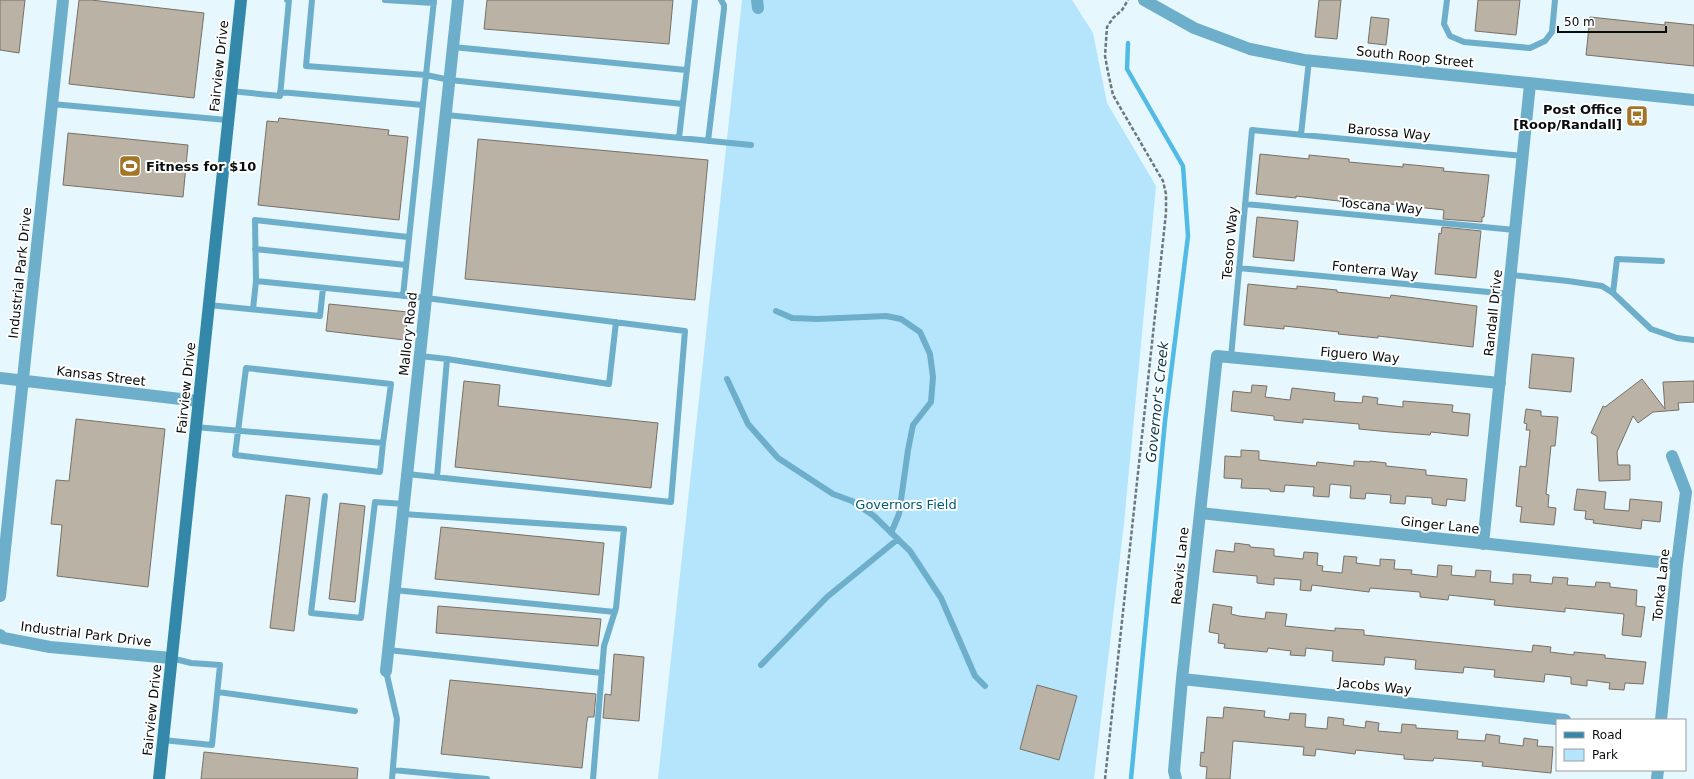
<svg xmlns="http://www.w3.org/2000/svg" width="1694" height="779" viewBox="0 0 1694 779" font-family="'DejaVu Sans',sans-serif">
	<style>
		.green { fill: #b4e5fc }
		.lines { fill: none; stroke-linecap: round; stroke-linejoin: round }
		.stream { stroke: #52bbe5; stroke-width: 4.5 }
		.building { fill: #bbb2a6; stroke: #787065 }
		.path { stroke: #6d787c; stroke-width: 2.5; stroke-dasharray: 4 2; stroke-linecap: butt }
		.service { stroke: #6daeca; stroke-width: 6 }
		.minor { stroke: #6daeca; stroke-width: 12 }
		.tertiary { stroke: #6daeca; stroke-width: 12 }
		.secondary { stroke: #3388a9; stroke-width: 12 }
		.labels { text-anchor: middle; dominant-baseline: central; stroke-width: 4; stroke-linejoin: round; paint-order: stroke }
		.street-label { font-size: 13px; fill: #070c0e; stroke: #fff }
		.poi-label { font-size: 13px; font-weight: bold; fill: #070c0e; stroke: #fff; text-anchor: end }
		.park-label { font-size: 13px; fill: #005b77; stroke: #fff }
		.water-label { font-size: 14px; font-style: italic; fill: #0a3a4b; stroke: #fff }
	</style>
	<rect width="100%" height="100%" fill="#e6f7fe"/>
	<path class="green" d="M742,0H1072L1093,33L1107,103L1156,186L1124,523L1094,779H658Z"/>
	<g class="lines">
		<path class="stream" d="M1128,43L1127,69L1183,166L1188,236L1165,421L1131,779"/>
	</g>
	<path class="building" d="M0,0H25L19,53L0,50Z
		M79,0H91L204,13L194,98L69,84Z
		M487,0H673L669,44L484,29Z
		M1319,0H1341L1337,39L1315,37Z
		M1478,0H1520L1516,35L1475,31Z
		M1371,17L1389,19L1386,45L1368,43Z
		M1590,17L1665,25V22L1694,25V66L1586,55Z
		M279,118L389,130L388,135L408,137L399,220L258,205L267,121L278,122Z
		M68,133L188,145L183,197L63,185Z
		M478,139L708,160L695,300L465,279Z
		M1260,154L1309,159V155L1349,159V162L1403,167V164L1444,168L1443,171L1489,175L1484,217H1482V222L1443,219L1444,210L1390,204V207L1296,196V198L1256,194Z
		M1257,217L1298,221L1294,261L1253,257Z
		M1442,227L1481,231L1476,278L1435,274L1439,233L1441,234Z
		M1248,284L1297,289V286L1337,290V292L1390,298L1391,295L1477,306L1473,347L1378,336V338L1338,334L1339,332L1284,326V329L1244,325Z
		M329,304L408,312L405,340L326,331Z
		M1532,354L1574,358L1571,392L1529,388Z
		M1642,379L1665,409L1663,382L1694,381V402L1678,403L1679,410L1653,412L1638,423L1633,416L1617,452L1618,465H1630V480L1599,481L1597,436L1591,433L1603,406L1605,407Z
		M464,381L500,385L498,406L658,423L651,488L455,467Z
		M1252,385L1267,386L1265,397L1290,400L1292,388L1335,393L1334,401L1362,403L1363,396L1378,398L1377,404L1403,407V401L1453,405L1452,412L1470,414L1468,436L1431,432L1430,435L1390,432L1359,429V424L1303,419V423L1274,420V416L1231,411L1233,391L1251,393Z
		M1526,409L1541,411V416L1558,417L1555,446H1551L1546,494L1549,495L1548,507L1556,508L1554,525L1520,522L1522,507L1516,506L1520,466L1526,467L1530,430H1526L1527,424L1524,423Z
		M76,419L165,429L148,587L57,576L62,525L51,524L56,480L69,481Z
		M1241,450L1259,451V460L1316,466L1317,462L1354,466V461L1370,462V461L1386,463V466L1426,470V475L1467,479L1465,501L1447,499L1446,506L1432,504V498L1406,496L1405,504L1390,503L1391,495L1366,493L1365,499L1350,498L1351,486L1330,484L1329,497L1313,496L1314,487L1285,485L1284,492L1270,491V489L1241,488L1242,479L1224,478L1225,456L1241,457Z
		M1577,489L1606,492L1604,509L1629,511L1630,499L1662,502L1660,522L1642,520L1641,529L1593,523L1594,520L1585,519L1586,511L1574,510Z
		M286,495L310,498L294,631L270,628Z
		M340,503L365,506L355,602L329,599Z
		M441,527L604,543L599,595L435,579Z
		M1235,543L1250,545V547L1274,549V556L1303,559L1304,552L1318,553L1317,565L1323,566L1322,571L1342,573L1344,556L1357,557L1356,563L1380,566V559L1395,560L1394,569L1412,570L1411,574L1437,577L1438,565L1452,566L1451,575L1475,577L1476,570L1491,571L1490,582L1513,584V574L1531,575L1530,582L1552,584L1553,577L1568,578L1567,585L1595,587L1596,582L1610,583V587L1637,590L1636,606L1645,607L1641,637L1622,635L1624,614L1565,608V612L1494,605L1495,600L1449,595L1448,600L1420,597V592L1370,588L1369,592L1312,585L1311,591L1300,590L1301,580L1274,578V585L1257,583V576L1213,572L1216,550L1234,552Z
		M1213,604L1232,607L1231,614L1239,616L1265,619L1266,612L1287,614L1285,626L1335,631V628L1364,630V635L1532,652L1533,645L1551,647L1550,652L1574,655V652L1605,655V658L1646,662L1643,684L1625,683L1624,690L1609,689L1610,683L1587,680V686L1571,684V677L1545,674L1544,682L1494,677L1495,670L1464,667L1463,673L1415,669L1416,660L1385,657L1384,665L1332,661L1333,651L1306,648L1305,656L1290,655L1291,651L1268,648L1267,652L1224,648L1225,644L1218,643L1219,634L1209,632Z
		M438,606L601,619L598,646L436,633Z
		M614,654L644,657L639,721L603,718L605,694L611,695Z
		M450,680L596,694L594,717H588L587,721L582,768L441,754Z
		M1037,685L1077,696L1059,760L1020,749Z
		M1224,707L1265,711L1264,717L1289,720L1290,713L1306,714L1305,727L1327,729L1328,717L1344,719L1343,725L1365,728L1366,721L1379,723L1378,731L1401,733L1402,724L1416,725V728L1458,731L1457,739L1485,741L1486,734L1500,736L1499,743L1523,746L1524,738L1538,740L1537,746L1553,747L1551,773L1482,766L1483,762L1434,758L1433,761L1404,759V755L1356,750L1355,754L1316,749L1315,756L1303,755L1304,747L1235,741H1233L1230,779H1206L1207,767L1200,766L1201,752L1204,753L1207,717L1223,718Z
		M204,752L358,768L357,779H201Z"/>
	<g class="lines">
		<path class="path" d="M1105,779L1166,213V194L1163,181L1113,95L1108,72L1105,56L1107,27L1113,18L1122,10L1128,0"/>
		<path class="service" d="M312,0L306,66L426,75L434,0
			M385,0L434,3
			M1447,0L1444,24L1450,36L1464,42L1530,48L1545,41L1552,32L1555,0
			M453,47L686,70
			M230,91L280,96L289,0H287
			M280,92L423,105
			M52,104L227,120
			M446,115L751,145
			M1301,135L1309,60
			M679,138L695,0
			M708,141L724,9V5L721,0
			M1245,204L1515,230
			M255,249L406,265
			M1239,268L1509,294
			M1511,275L1568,281L1602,286L1613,293L1651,329L1677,338L1694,340
			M256,281L426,298L685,331L671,502L407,474
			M1613,293L1617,259L1662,261
			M403,296L426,75L450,80L683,104
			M209,305L320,316L323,288
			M253,309L256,281L255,220L408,237
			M776,311L792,318L818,319L886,316L901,319L920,332L930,354L933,377L931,402L913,425L908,450L899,514L891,533
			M420,356L447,359
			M1231,357L1252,130L1523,156
			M727,379L748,424L778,458L833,494L852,501L874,516L910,551L941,598L975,676L985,686
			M195,427L383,443L391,384L246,368L235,455L380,472L383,443
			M437,477L447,359L609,384L616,322
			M325,496L311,613L361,618L375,502L404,504
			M403,514L624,529L616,608L604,646L593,779
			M394,590L615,612
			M388,650L602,673
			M761,665L827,597L898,539
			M386,671L397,719L392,779
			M218,692L355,711
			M163,740L212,745L220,665L191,663L171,658
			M393,770L487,779"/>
		<path class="minor" d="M757,0L758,8
			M0,378L198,401
			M1200,513L1677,564
			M1483,544L1530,84
			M0,596L63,0
			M0,635L3,638L50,647L171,658
			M386,671L458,0
			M1182,679L1565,720
			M1661,720L1677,564L1686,492L1672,456
			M1176,779L1174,771L1182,679L1217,356L1500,383
			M1657,779L1658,770"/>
		<path class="tertiary" d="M1144,0L1194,28L1250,49L1304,60L1694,100"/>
		<path class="secondary" d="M159,779L241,0"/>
	</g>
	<defs>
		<g id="bus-square" transform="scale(1.15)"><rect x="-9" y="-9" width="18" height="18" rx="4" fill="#a37527" stroke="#fff"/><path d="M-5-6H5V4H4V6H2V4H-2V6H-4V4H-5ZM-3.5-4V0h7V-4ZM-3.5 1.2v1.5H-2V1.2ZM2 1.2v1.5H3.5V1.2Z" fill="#fff"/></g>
		<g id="stadium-square" transform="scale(1.15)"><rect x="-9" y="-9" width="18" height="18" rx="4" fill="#a37527" stroke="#fff"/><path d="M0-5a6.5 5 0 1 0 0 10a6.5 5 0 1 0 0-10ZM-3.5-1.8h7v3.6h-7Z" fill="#fff"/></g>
	</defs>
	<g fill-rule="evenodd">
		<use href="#bus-square" x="1637" y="116"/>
		<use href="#stadium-square" x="130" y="166"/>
	</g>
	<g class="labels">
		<g class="street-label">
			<text transform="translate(1415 57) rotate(6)">South Roop Street</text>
			<text transform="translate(219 66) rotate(-84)">Fairview Drive</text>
			<text transform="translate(1389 132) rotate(5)">Barossa Way</text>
			<text transform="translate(1381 206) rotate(5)">Toscana Way</text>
			<text transform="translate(1230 243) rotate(-85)">Tesoro Way</text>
			<text transform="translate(1375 270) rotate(6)">Fonterra Way</text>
			<text transform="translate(20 273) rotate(-84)">Industrial Park Drive</text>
			<text transform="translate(1493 313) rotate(-84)">Randall Drive</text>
			<text transform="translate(408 334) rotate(-84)">Mallory Road</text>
			<text transform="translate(1360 355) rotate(5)">Figuero Way</text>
			<text transform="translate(101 376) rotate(7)">Kansas Street</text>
			<text transform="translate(186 388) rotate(-84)">Fairview Drive</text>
			<text transform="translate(1440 525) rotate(6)">Ginger Lane</text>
			<text transform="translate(1180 566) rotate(-84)">Reavis Lane</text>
			<text transform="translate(1661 585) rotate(-84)">Tonka Lane</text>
			<text transform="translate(86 634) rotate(7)">Industrial Park Drive</text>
			<text transform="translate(1375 686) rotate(6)">Jacobs Way</text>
			<text transform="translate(152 710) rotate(-84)">Fairview Drive</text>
		</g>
		<g class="poi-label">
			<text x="1622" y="109">Post Office<tspan x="1622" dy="15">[Roop/Randall]</tspan></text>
			<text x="146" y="166" text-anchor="start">Fitness for $10</text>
		</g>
		<g class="park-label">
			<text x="906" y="504">Governors Field</text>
		</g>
		<g class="water-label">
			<text transform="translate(1157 402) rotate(-84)">Governor's Creek</text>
		</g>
	</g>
	<rect x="1556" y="719" width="130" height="52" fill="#ffffff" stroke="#9c9e9f"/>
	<rect x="1564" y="732" width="20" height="6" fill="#3388a9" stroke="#9c9e9f"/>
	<text x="1592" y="739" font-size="12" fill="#070c0e">Road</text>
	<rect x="1564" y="749" width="20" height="12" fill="#b4e5fc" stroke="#9c9e9f"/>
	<text x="1592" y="759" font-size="12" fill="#070c0e">Park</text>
	<path d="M1558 26v6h108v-6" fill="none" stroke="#070c0e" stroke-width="2"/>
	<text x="1564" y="26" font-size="12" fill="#070c0e" stroke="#ffffff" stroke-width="3" paint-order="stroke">50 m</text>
</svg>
